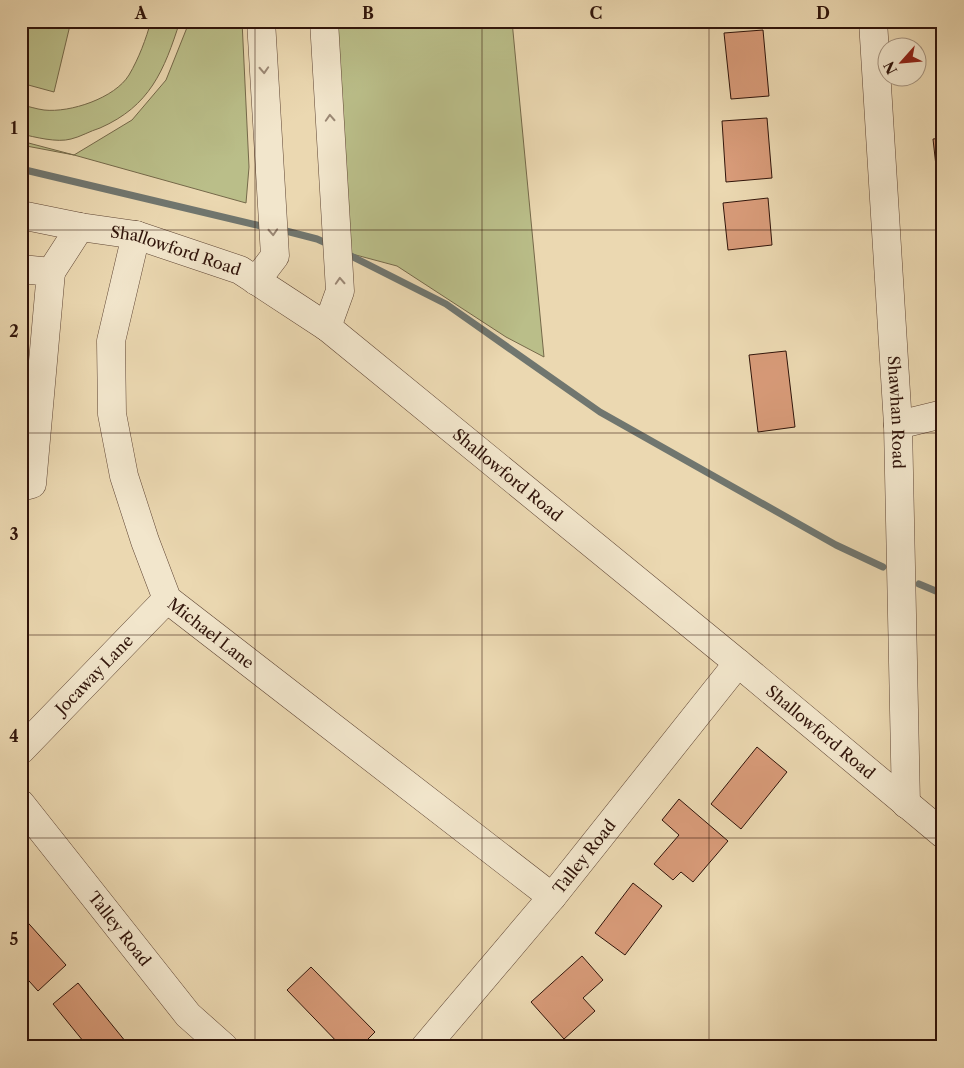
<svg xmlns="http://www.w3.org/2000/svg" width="964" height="1068" viewBox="0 0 964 1068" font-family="'Libre Caslon Text',serif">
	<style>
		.green { fill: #babe89; stroke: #75694a }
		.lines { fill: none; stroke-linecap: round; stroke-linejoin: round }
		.stream { stroke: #70766f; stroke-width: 7 }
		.building { fill: #d89b79; stroke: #30140a }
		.minor-casing { stroke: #5f4534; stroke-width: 29 }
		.minor { stroke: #f2e6cc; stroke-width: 28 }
		.oneway { stroke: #9b8875 }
		.grid { fill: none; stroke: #30140a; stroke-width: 1; stroke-opacity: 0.55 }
		.labels { text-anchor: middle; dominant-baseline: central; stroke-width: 4.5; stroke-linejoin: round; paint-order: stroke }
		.street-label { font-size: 16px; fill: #30140a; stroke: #f2e6cc }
		.neatline { fill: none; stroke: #30140a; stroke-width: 2 }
		.grid-label { font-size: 16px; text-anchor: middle; font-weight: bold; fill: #30140a }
	</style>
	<rect width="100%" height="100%" fill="#ebd8b1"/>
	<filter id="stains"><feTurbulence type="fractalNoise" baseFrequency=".004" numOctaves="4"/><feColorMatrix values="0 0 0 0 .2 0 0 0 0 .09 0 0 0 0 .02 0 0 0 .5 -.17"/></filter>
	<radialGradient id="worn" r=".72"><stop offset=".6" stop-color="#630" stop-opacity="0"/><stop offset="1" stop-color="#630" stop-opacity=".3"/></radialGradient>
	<path class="green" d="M21,21H71L54,92L21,83Z
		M151,21H180C164,71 150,106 100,128C90,131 80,137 71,139C57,143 35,137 21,134V105C28,106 36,109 44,110C70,113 115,98 129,75C139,58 146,39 151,21Z
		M188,21H242L249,167L246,203L74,155L21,145V141L74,155L132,120L166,80L188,25Z
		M331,21H512L544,357L506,337L397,266L341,251Z"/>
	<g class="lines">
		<path class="stream" d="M21,169L261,226
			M286,231L317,239L326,243
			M345,253L446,304L600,412L836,545L883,567
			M919,584L943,594"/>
	</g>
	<path class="building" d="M763,30L769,96L731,99L724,33Z
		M943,65V98H942L939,66Z
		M767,118L772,178L726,182L722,121Z
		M943,138V192L939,193L933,139Z
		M768,198L772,245L728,250L723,203Z
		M786,351L795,427L758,432L749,355Z
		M757,747L787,772L741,829L711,804Z
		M679,799L728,841L693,882L681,872L673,880L654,864L679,835L662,820Z
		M633,883L662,906L625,955L595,933Z
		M21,915L66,965L38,991L21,972Z
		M582,956L603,980L583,998L595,1011L564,1039L531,1002Z
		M311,967L375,1032L360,1047H342L287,990Z
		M78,983L130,1047H88L53,1004Z"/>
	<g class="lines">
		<g class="minor-casing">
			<g id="minor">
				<path d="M324,21L340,291L327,327"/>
				<path id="s1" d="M873,21L898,425L906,804"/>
				<path id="s2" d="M21,215L80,227L136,235L240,270L327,327L738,663L943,834"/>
				<path id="s3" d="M136,235L111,341L112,414L124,476L145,541L167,599L552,897"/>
				<path d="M21,269L51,272L32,484L21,487"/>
				<path d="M51,272L80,227"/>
				<path d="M256,281L275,256L261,21"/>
				<path d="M898,425L943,414"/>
				<path id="s4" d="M21,750L167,599"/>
				<path id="s5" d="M21,804L188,1015L224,1047"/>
				<path id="s6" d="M425,1047L552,897L738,663"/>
			</g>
		</g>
		<use href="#minor" class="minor"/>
	</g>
	<defs><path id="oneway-chevron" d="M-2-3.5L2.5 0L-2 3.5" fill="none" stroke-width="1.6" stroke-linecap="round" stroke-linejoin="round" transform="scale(1.25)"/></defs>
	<g class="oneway">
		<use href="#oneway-chevron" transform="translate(264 70) rotate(87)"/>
		<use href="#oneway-chevron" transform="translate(330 118) rotate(-93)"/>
		<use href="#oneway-chevron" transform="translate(273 232) rotate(87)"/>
		<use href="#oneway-chevron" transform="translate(340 281) rotate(-93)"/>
	</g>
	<path class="grid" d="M255,21V1047M482,21V1047M709,21V1047M21,230H943M21,433H943M21,635H943M21,838H943"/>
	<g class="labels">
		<g class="street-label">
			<text stroke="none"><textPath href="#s2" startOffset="159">Shallowford Road</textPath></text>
			<text stroke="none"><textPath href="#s1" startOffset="392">Shawhan Road</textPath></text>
			<text stroke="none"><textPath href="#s2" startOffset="564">Shallowford Road</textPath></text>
			<text stroke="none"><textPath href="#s3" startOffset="431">Michael Lane</textPath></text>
			<text stroke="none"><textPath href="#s4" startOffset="105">Jocaway Lane</textPath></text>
			<text stroke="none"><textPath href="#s2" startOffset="969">Shallowford Road</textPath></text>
			<text stroke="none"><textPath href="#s6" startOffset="248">Talley Road</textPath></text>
			<text stroke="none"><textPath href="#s5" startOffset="159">Talley Road</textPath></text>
		</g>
	</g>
	<rect width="964" height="1068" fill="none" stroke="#ebd8b1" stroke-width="55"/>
	<g transform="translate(902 62) rotate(243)"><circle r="24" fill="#f2e6cc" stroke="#a4927e"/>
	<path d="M0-4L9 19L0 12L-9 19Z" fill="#8f2418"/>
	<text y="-8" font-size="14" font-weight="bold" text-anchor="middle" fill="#30140a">N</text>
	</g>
	<rect x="28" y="28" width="908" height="1012" class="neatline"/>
	<g class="grid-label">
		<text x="141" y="19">A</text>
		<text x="368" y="19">B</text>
		<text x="596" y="19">C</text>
		<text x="823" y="19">D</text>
		<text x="14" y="134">1</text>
		<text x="14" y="337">2</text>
		<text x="14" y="540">3</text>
		<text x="14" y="742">4</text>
		<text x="14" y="945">5</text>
	</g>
	<rect width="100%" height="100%" filter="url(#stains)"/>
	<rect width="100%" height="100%" fill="url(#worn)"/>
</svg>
